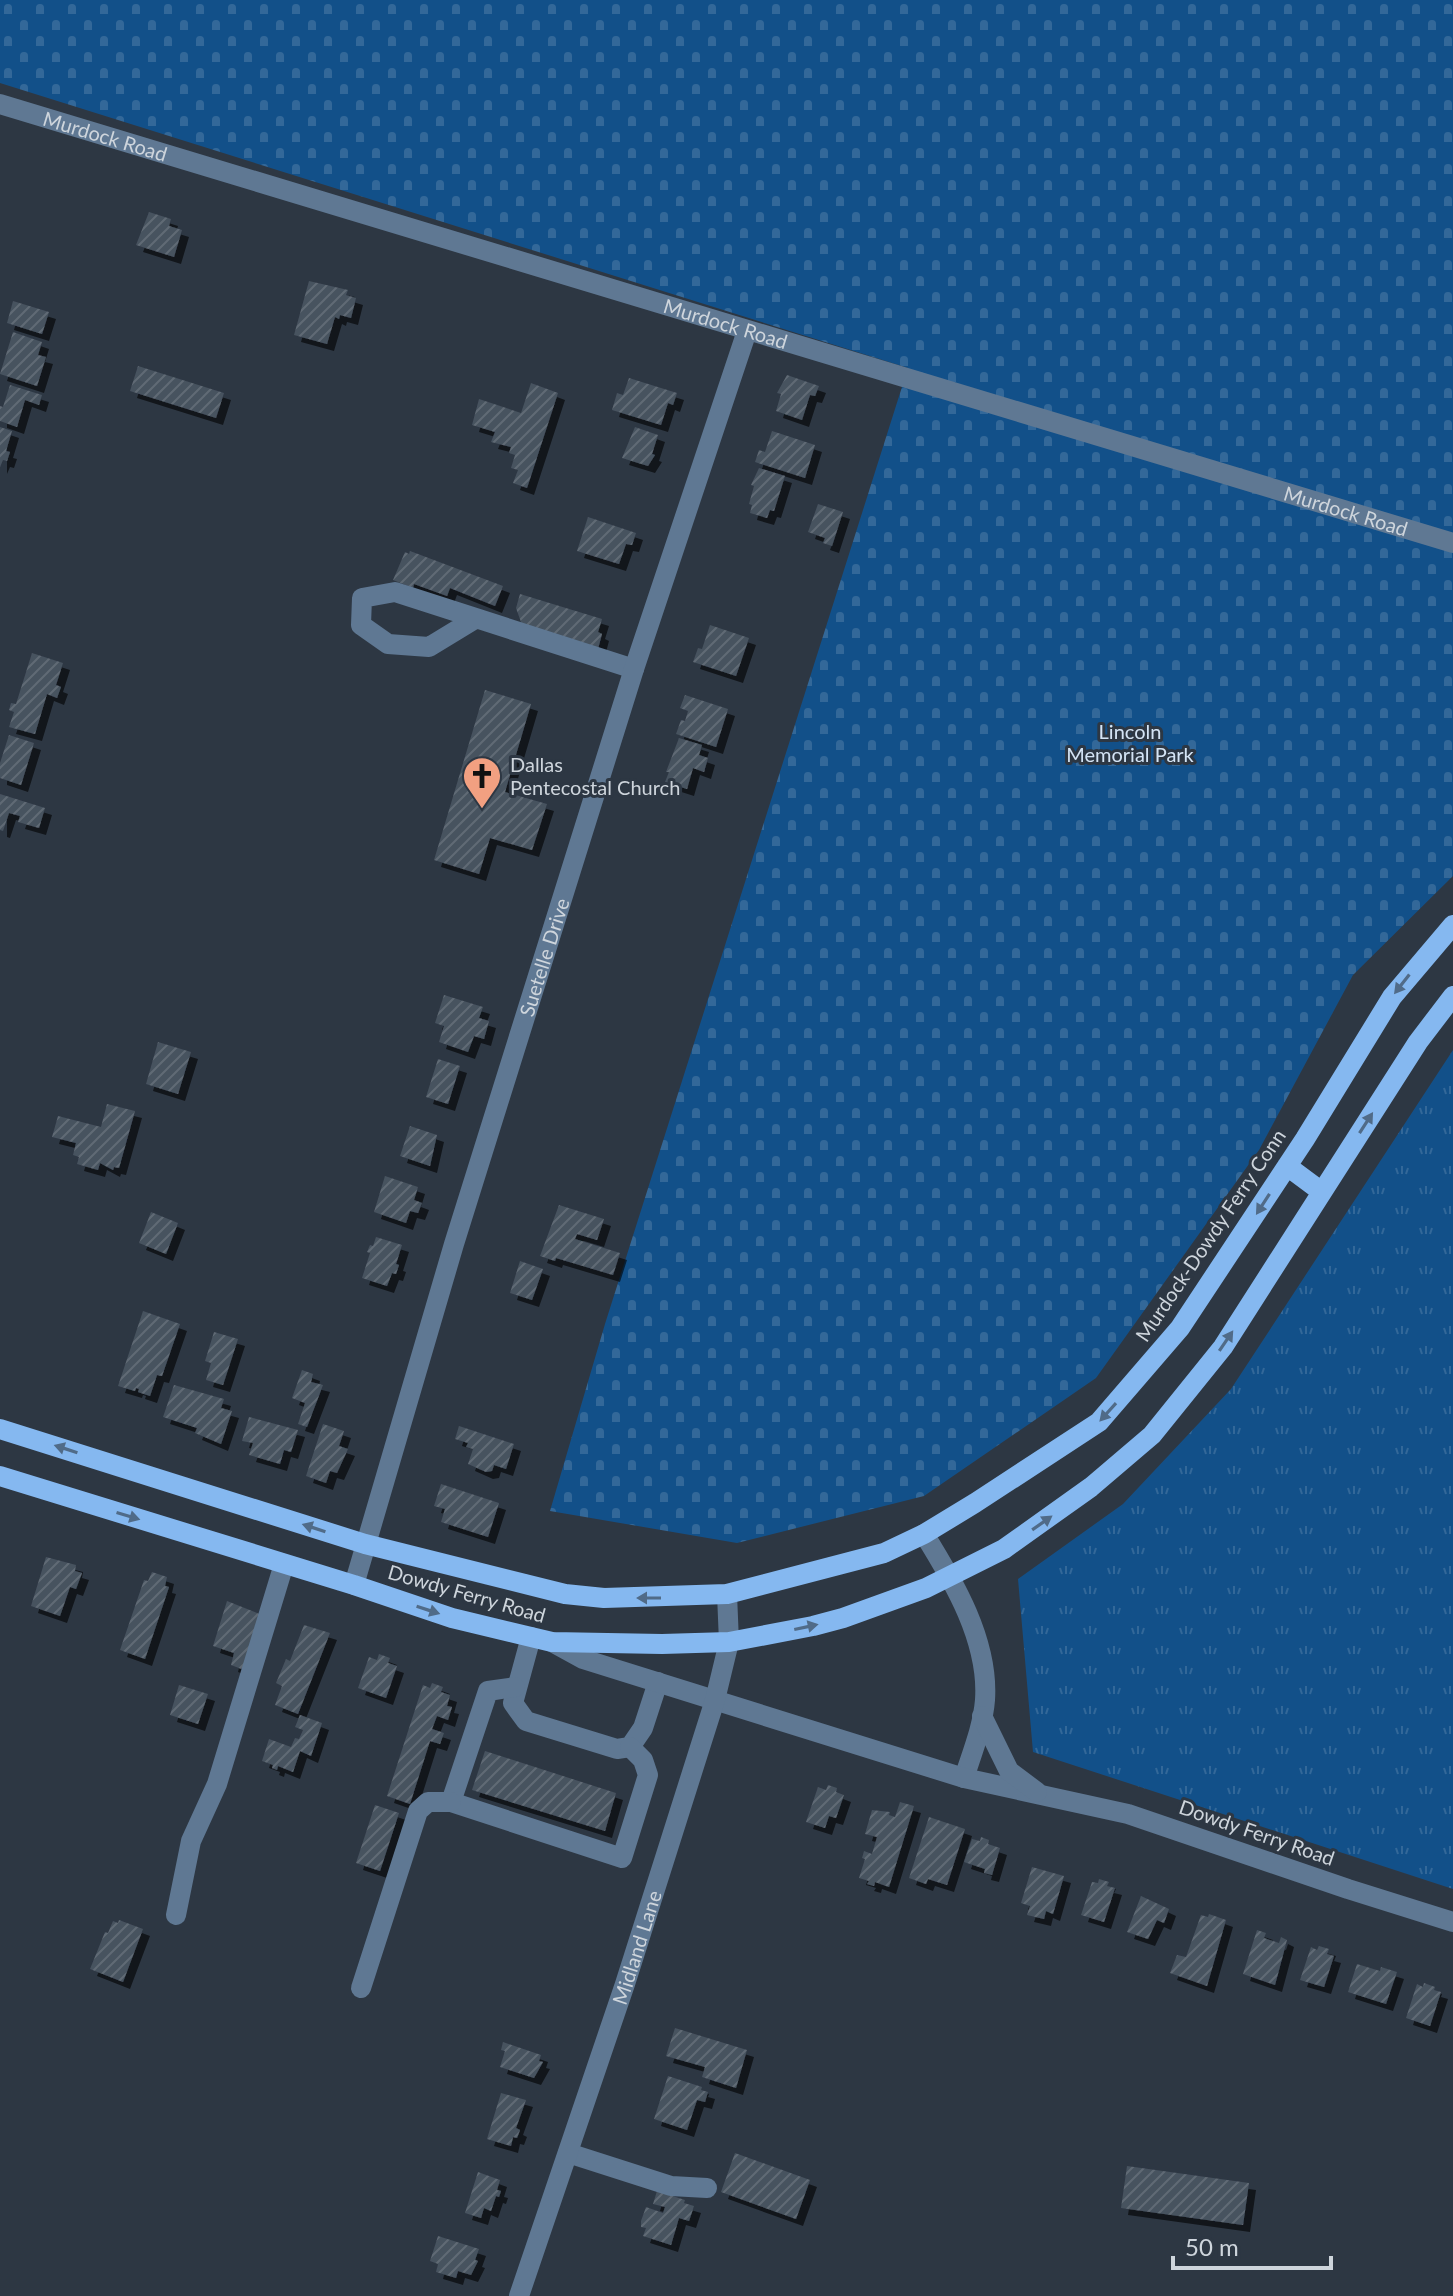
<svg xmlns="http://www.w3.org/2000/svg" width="1453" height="2296" viewBox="0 0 1453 2296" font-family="Lato,sans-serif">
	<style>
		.grass { fill: url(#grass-tufts) }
		.cemetery { fill: url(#cemetery-stones) }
		.building { fill: url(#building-hatch); filter: url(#shadow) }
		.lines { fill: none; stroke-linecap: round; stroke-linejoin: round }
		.minor { stroke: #5f7893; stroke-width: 20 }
		.major { stroke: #85b8f0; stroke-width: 20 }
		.oneway { fill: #506b88 }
		.labels { text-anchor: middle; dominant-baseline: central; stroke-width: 6; stroke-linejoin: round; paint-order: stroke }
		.street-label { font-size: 20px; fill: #ced5dc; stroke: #2d3743 }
		.park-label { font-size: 20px; fill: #d4e4f5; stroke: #2d3743 }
		.poi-label { font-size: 20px; fill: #ced5dc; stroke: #2d3743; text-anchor: start }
	</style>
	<defs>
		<pattern id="grass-tufts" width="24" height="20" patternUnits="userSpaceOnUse" patternTransform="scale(2)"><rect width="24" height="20" fill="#125089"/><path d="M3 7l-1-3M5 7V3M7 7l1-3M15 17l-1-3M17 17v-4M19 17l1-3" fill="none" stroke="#336899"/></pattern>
		<pattern id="cemetery-stones" width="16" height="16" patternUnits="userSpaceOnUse" patternTransform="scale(2)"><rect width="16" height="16" fill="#125089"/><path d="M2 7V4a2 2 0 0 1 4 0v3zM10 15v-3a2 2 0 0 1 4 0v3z" fill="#336899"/></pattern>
		<pattern id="building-hatch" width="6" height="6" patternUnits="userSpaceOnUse" patternTransform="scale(2)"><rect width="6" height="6" fill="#47525f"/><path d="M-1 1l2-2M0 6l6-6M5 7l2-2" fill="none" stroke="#606a75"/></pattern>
		<filter id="shadow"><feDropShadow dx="7" dy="7" stdDeviation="0" flood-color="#0009"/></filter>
	</defs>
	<rect width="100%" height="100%" fill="#2d3743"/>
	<path class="grass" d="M1453,1050V1889L1033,1752L1018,1579L1123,1504L1231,1389Z"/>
	<path class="cemetery" d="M0,0H1453V876L1353,975L1259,1150L1096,1378L924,1496L737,1543L550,1511L605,1324L908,368L0,83Z"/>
	<path class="building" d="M149,212L171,219L169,226L182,230L174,257L136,245Z
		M309,281L348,290L346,295L356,298L351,318L340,315L339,319L335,317L327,344L294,335Z
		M13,301L49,312L42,334L7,323Z
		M13,332L42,342L38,355L46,357L37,386L0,374Z
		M138,366L224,393L216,418L130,391Z
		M787,375L819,386L815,396L810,395L802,420L776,411L781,394L777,393Z
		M629,378L677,393L673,405L668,403L661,425L612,410L617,393L623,395Z
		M531,383L558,393L527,488L513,483L518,470L511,468L515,455L509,453L511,447L491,442L495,432L472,425L479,399L521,413Z
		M10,385L42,395L39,405L25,400L17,427L0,421V406L3,407Z
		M0,427L12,431L6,451L10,452L7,461L3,460L0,467Z
		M635,427L658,435L652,454L655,455L648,466L622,458Z
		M772,431L815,445L805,478L755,462L759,450L765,452Z
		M759,468L785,476L774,511L770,510L767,518L750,513L752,505L749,504L754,486L751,485Z
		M818,504L843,512L832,546L823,543L825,538L808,532Z
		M588,517L636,533L632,545L626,544L619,564L577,551Z
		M410,551L503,586L495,606L450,588L447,596L414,584L413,588L393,580L405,552L409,554Z
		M520,594L602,619L598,632L602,634L598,649L522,625L516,608Z
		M710,625L749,638L736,676L693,662L698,648L702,649Z
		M32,653L63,663L56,685L61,687L57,698L47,694L35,734L9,727L14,712L9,710L11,703L16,704Z
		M485,690L531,704L505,792L547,804L532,850L490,838L479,874L434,860Z
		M685,695L728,709L716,747L676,734L681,720L685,721L688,711L680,708Z
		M9,735L34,743L21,785L0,778V763Z
		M679,738L702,745L699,755L708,758L704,772L693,768L687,789L665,782L669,772H666Z
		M0,794L45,808L39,828L18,822L20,816L9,813L3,831L0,830Z
		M444,995L483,1007L479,1018L489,1021L484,1039L474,1036L468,1052L439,1042L444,1026L435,1023Z
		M158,1042L191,1052L178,1094L146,1084Z
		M438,1059L460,1066L448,1104L426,1097Z
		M107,1104L135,1111L119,1168L114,1167L113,1170L100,1163L98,1170L77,1164L79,1157L73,1155L76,1143L52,1137L58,1116L101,1127Z
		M410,1126L437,1135L430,1166L400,1156Z
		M385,1176L418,1187L414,1200L422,1203L418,1213L410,1211L406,1223L374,1212Z
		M559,1205L604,1219L597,1240L577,1234L575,1239L620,1253L613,1275L556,1258L555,1261L540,1256Z
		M151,1212L178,1223L166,1254L139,1243Z
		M376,1237L402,1245L396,1264L399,1265L396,1274L392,1273L387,1286L362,1278L370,1253L367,1252L370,1245L373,1246Z
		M520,1261L543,1269L532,1300L510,1293Z
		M143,1311L180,1324L162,1376L157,1375L150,1396L138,1392L139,1389L136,1388L135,1391L118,1386Z
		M214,1332L238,1339L223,1385L206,1380L211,1363L205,1361Z
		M302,1370L313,1374L311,1382L323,1385L307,1427L298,1424L305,1403L292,1398Z
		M174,1385L224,1399L221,1408L232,1411L221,1444L195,1433L197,1428L163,1417Z
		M249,1417L298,1430L291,1452L284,1450L280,1464L249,1455L253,1443L242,1441Z
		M323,1424L344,1431L339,1446L348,1449L337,1473L330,1471L326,1483L306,1476Z
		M459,1426L514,1444L506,1469L494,1465L492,1471L486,1472L468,1464L473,1449L466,1447L468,1443L455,1439Z
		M441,1484L499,1503L488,1537L441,1522L445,1509L434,1506Z
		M46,1557L76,1565L75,1571L82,1573L76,1589L70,1587L60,1616L31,1606Z
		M152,1572L167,1577L165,1586L169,1587L145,1659L120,1650L144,1580L148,1581Z
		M227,1601L262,1615L244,1670L231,1665L234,1653L213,1646Z
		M304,1625L330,1633L298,1714L275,1705L282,1686L276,1683L286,1659L290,1661Z
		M379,1654L390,1658L388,1663L397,1666L386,1698L358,1688L369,1657L377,1660Z
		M432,1683L443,1687L441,1692L450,1695L447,1706L452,1707L448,1720L437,1716L432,1729L444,1733L440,1744L430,1741L410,1804L387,1796L423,1685L430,1688Z
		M179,1685L208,1694L198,1724L170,1715Z
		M300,1715L322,1723L311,1756L300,1751L293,1772L278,1766L277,1770L272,1768L273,1765L262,1761L269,1739L291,1747L295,1738L299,1739L303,1730L295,1727Z
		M485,1751L616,1793L605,1831L472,1790Z
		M828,1785L837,1788L836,1792L844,1795L836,1818L829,1816L825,1828L806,1822L818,1787L826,1790Z
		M900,1802L914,1806L889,1887L875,1882L874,1886L867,1884L869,1881L859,1878L865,1859L862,1858L864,1851L872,1854L877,1837L865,1834L872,1810L890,1812L889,1815L895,1817Z
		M375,1805L399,1813L380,1871L356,1863Z
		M929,1817L965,1829L947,1885L928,1879L926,1884L909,1878Z
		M981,1837L989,1840L988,1844L1000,1848L992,1875L984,1873L985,1869L964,1862L972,1839L980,1841Z
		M1032,1867L1064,1876L1053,1914L1046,1911L1044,1919L1027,1915L1030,1906L1021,1903Z
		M1099,1879L1109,1882L1107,1886L1115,1888L1104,1922L1081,1915L1092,1882L1098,1883Z
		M1141,1896L1169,1909L1164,1923L1157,1920L1148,1939L1127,1932Z
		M1209,1914L1226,1920L1207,1986L1170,1973L1177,1955L1186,1957L1201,1915L1208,1917Z
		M119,1920L143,1929L123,1982L90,1969L105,1932L108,1933L113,1921L118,1923Z
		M1257,1930L1266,1933L1264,1938L1279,1943L1281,1937L1287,1940L1275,1985L1243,1974Z
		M1319,1946L1329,1949L1327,1954L1334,1956L1324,1987L1300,1980L1311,1947L1317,1950Z
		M1357,1964L1380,1971L1381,1967L1397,1972L1386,2004L1348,1992Z
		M1424,1983L1435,1987L1434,1990L1441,1992L1430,2026L1406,2018L1417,1984L1423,1987Z
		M675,2028L747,2050L736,2088L702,2077L705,2067L666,2056Z
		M503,2042L541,2055L539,2061L543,2062L534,2078L500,2067L505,2051L501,2050Z
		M668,2076L702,2087L701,2090L708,2092L705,2102L697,2100L687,2130L654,2119Z
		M501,2093L526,2100L516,2128L520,2130L517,2138L513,2137L511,2146L487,2139Z
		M735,2153L810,2180L796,2219L721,2192Z
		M1127,2166L1249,2183L1243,2225L1121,2208Z
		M478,2172L500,2180L497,2190L501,2191L499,2197L496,2196L491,2211L484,2208L481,2218L465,2213Z
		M657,2191L685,2200L684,2203L694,2206L689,2221L679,2218L671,2245L643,2236L646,2228L641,2227V2221L646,2207L663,2213L665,2207L653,2204Z
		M438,2236L479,2249L475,2260L478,2261L471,2275L458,2271L456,2278L436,2272L438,2264L430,2261Z"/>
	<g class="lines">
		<g class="minor">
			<path id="s1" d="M0,104L1453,543"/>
			<path d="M475,619L429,647L388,644L361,625L362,598L395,592L634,669"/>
			<path d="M924,1534C954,1582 989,1641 985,1700C983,1726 972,1753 964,1778"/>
			<path id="s2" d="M354,1585L454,1244L634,669L747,331"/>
			<path d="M531,1637L513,1703L526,1721L617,1749L630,1747L643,1728L658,1682"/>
			<path d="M552,1642L583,1659L964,1778L1128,1814L1348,1889L1453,1922"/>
			<path d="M515,1687L488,1691L451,1802L622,1858L648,1775L643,1760L630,1747"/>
			<path d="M982,1716L1009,1771L1037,1792"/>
			<path d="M176,1915L191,1841L217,1784L284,1564"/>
			<path d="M361,1988L418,1811L428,1802H451"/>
			<path d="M568,2153L671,2186L707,2188"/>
			<path id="s3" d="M519,2296L625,1984L715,1700L729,1642L727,1594"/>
		</g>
		<path class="major" d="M1287,1166L1322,1192
			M0,1429L365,1544L565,1594L604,1598L727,1594L884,1553L924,1534L975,1503L1099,1422L1180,1328L1305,1139L1392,997L1453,925
			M0,1476L354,1585L452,1618L552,1642L662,1644L729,1642L813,1626L843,1618L926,1588L1004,1549L1091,1487L1152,1435L1223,1347L1418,1042L1453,996"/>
	</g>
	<defs><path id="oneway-solid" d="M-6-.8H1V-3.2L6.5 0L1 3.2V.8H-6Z" transform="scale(2)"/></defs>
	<g class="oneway">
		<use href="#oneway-solid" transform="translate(1402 984) rotate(128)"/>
		<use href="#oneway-solid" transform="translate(1366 1123) rotate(-57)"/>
		<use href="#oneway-solid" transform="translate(1263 1204) rotate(123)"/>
		<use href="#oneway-solid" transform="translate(1226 1341) rotate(-56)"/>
		<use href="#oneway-solid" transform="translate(1108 1412) rotate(132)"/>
		<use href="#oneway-solid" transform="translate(66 1449) rotate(-162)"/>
		<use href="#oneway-solid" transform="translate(128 1516) rotate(17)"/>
		<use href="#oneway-solid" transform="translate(1042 1523) rotate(-35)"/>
		<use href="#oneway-solid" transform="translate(314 1528) rotate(-162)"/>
		<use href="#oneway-solid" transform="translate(649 1598) rotate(180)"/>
		<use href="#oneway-solid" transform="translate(428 1610) rotate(18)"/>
		<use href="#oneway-solid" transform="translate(806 1627) rotate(-12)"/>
	</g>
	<defs>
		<g id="church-pin" transform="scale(2)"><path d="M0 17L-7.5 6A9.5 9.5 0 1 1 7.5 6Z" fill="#f2a081" stroke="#2d3743"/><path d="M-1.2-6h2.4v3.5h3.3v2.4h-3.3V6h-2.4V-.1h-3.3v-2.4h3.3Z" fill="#111"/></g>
	</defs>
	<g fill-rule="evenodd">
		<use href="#church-pin" x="482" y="776"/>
	</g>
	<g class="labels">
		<g class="street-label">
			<text stroke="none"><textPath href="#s1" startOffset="110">Murdock Road</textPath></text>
			<text stroke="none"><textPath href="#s1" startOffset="758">Murdock Road</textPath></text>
			<text stroke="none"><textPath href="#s1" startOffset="1406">Murdock Road</textPath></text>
			<text stroke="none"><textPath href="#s2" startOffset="656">Suetelle Drive</textPath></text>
			<text transform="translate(1210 1235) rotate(-56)">Murdock-Dowdy Ferry Conn</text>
			<text transform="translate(467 1593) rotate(16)">Dowdy Ferry Road</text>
			<text transform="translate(1257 1832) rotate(19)">Dowdy Ferry Road</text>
			<text stroke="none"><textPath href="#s3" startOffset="368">Midland Lane</textPath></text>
		</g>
		<g class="park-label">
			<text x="1130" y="731">Lincoln<tspan x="1130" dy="23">Memorial Park</tspan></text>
		</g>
		<g class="poi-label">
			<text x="510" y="764">Dallas<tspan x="510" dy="23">Pentecostal Church</tspan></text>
		</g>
	</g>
	<path d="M1173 2256v12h158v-12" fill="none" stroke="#ced5dc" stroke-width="4"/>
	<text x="1185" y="2256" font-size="24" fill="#ced5dc" stroke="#2d3743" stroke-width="6" paint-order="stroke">50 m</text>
</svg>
